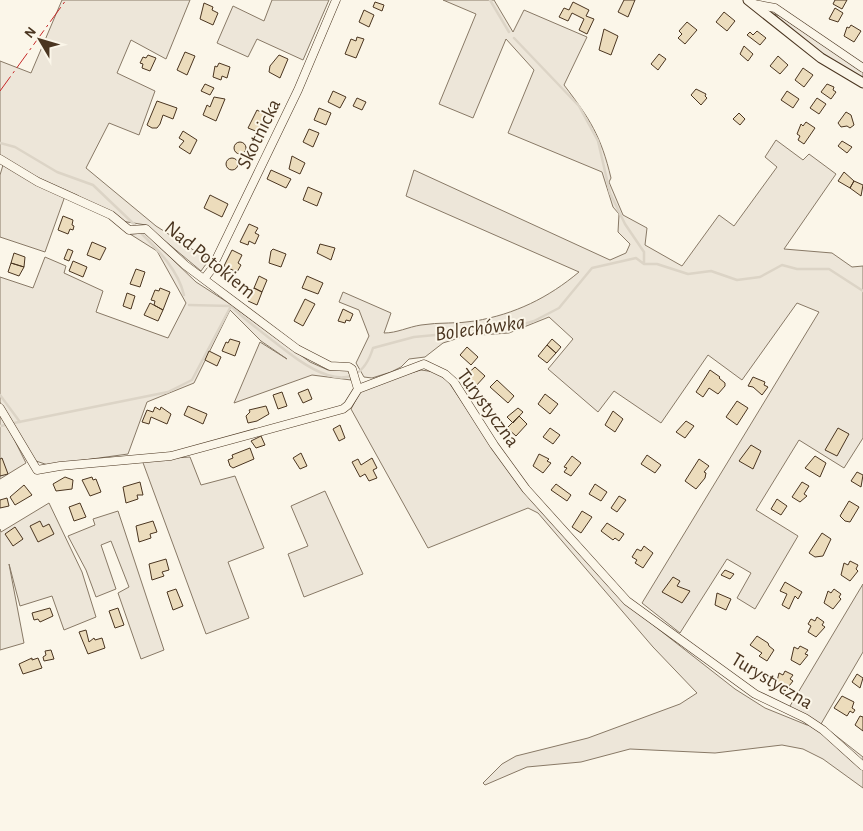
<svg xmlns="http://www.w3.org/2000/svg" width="863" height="831" viewBox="0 0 863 831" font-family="'Alegreya Sans',sans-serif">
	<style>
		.green { fill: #ede6d9; stroke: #887966 }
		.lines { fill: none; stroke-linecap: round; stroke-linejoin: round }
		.stream { stroke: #dcd4c6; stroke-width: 2.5 }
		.building { fill: #ecdcbc; stroke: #4a3520 }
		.minor-casing { stroke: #4a3520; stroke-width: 9 }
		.tertiary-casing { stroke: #4a3520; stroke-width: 11 }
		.minor { stroke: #fbf6e9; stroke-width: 8 }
		.tertiary { stroke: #fbf6e9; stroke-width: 9 }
		.power { stroke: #c62828; stroke-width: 1; stroke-dasharray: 18 4 2.5 4; stroke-linecap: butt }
		.labels { text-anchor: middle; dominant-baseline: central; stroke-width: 4; stroke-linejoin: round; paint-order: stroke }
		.street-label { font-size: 20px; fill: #4a3520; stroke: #fbf6e9 }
		.water-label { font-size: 21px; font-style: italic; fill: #4a3520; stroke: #fbf6e9 }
	</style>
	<rect width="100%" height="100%" fill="#fbf6e9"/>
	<path class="green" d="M62,0H190L166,59L131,40L117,73L155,91L139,135L109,123L86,168L156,226L209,260L201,271L146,225L121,221L77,195L26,172L0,156V61L31,73Z
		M272,0H329L303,60L257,39L248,57L217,43L233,6L264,21Z
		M443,0H494L513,32L524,10L587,37L564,85C590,119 601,136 611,178L609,182L623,215L647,228L645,245L682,266L719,215L734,226L777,167L765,157L776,140L803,160L809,154L836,174L784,249L832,253L852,267L863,266V438L844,468L799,440L756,510L798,536L755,609L737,598L751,573L727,559L680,633L642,603L819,312L797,303L742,380L708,355L661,423L614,391L598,412L548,369L573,339L549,317L509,333L465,336L443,343L425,357L409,359L401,367L391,372L372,378L364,377L356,363L369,336L359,310L339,302L343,292L391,313L384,333C397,333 408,327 421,325C439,322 458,324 475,321C515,314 548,298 579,272L406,196L414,170L610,260L626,253L630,244L618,232L619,214L613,207L602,172L508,133L534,70L506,39L473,118L439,104L476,14Z
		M774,14L780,16L863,72V80L823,56Z
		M3,165L65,196L45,252L0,237V175Z
		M145,233L196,282L227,302L310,362L328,370L348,369L351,380L312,375L234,403L260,342L287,359L261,341L230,310L194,383L147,402L128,454L48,465L33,460L9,429L26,463L0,479V413L10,420L0,402V277L33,288L45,257L66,266L64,273L103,291L96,312L168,338L186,303L157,251L130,234Z
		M421,370L435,372L448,381L500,459L629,606L735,689L765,708L807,725L819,724L793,710L790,706L863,584V652L821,724L863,757V788L823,759L803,749L782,745L715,753L630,749L581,762L527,767L485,785L483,783L502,764L516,756L588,738L680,704L697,693L653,647L538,513L528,508L428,548L351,409L358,396L359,388Z
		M190,457L201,485L235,476L264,548L228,562L249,618L206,634L142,460Z
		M325,491L363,574L304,597L288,554L308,546L291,506Z
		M49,503L82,572L96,617L64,630L52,596L20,606L9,564L24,643L0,650V529L1,532Z
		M118,511L164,650L141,659L118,593L129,587L111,541L101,545L116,589L96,597L86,570L68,536L95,525L93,519Z"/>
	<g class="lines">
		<path class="stream" d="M490,0L509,32
			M514,38L579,106L598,141L610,193L625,224L644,252V264
			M0,143L15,147L57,172L93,185L137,227
			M141,233C159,251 178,270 184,295
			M189,305L231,306C244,319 258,329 272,340C301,363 355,407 373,348L414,337L510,328L534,321L559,308L592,268L636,258L644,264H657L688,274L711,271L737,280L760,277L782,265L797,269H829L863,291
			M0,395L20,422
			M14,423L168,392L192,380L231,306
			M0,426L6,425"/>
	</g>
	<path class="building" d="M624,0H635L628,17L618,12Z
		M835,0H847L842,9L833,4Z
		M375,2L384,5L382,11L373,7Z
		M573,2L589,10L586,16L594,19L587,34L579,30L584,19L572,13L568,21L559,17L564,8L569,10Z
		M204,3L213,7L212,10L218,13L213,25L200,19Z
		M835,8L843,13L838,22L829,19Z
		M364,10L374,15L369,27L359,22Z
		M724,12L735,21L727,31L716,22Z
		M687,22L697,30L685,44L678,38L682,34L679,31Z
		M851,25L861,31L854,42L844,36L847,27L849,28Z
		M604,29L618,36L611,55L599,50Z
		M757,31L766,38L760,45L747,35L750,32L753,35Z
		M357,37L364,39L356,58L345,54L351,39L356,41Z
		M744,46L753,54L748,61L740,54Z
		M185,52L195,56L187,75L177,70Z
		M659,54L666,59L658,70L651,64Z
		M148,55L156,58L150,71L142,68L143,64L140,63L143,57L146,58Z
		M279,55L288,59L280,78L269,72L270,66Z
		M778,56L788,65L780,74L770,66Z
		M219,63L230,67L227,78L222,76L221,80L213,77L215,66L217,67Z
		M803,68L813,75L804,87L795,80Z
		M205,84L214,88L210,95L201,91Z
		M827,84L834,87L833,90L836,92L831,99L821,92Z
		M696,89L706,94L705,96L707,98L701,105L691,95Z
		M333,91L346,97L340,108L328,102Z
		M787,91L799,99L793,108L781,100Z
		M214,97L225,99L216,121L203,115L207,105L210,107Z
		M357,98L366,102L362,110L353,106Z
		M817,98L826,104L819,114L810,108Z
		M157,101L177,108L173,119L163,115L160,124L157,128H152L147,125Z
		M319,108L331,113L326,125L314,120Z
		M257,110L266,115L258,132L248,128Z
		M846,112L851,115L854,125L850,128L847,126L841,127L838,123Z
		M739,113L745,119L740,125L733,119Z
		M806,122L815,128L804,144L798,140L800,136L797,134L801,124L803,126Z
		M309,129L319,133L313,147L303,142Z
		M183,131L197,140L190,154L179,147L184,141L179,138Z
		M842,141L852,147L847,153L838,146Z
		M234 148a6 6 0 1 1 12 0a6 6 0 1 1-12 0Z
		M292,156L305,163L300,174L289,169Z
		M226 164a6 6 0 1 1 12 0a6 6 0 1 1-12 0Z
		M271,170L291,179L286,188L267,179Z
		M844,172L854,181L850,188L838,181Z
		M854,181L863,185L861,196L850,188Z
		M308,187L322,193L317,206L303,200Z
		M210,195L228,204L222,217L204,208Z
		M63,216L73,220L72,225L74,226L73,230L70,229L68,234L58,230Z
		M249,224L258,228L255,233L259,235L255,244L249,241L248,245L240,242Z
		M92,242L106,248L100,260L87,255Z
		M320,244L335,248L331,260L317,253Z
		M68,249L73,251L69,261L64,259Z
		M273,249L286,254L281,267L269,263L271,251Z
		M232,250L242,255L238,263L241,265L237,272L224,266Z
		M14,253L25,257L24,267L11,263Z
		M73,261L87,267L83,277L69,271Z
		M11,263L24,267L19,276L8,272Z
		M136,269L145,272L140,287L130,284Z
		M259,276L267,280L262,292L254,288Z
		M307,276L323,283L318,294L302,288Z
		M160,288L170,292L163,310L154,305L155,301L151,300L155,290L159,291Z
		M254,288L262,292L257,305L248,301Z
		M127,293L135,296L131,309L123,306Z
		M305,299L315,304L303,326L294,321Z
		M150,303L163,310L158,321L144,315Z
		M343,309L353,314L350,321L346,320L345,323L338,321Z
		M230,339L240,342L235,356L222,351L226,342L228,343Z
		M552,339L561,347L556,353L547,345Z
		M547,345L556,353L547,363L538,356Z
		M467,347L478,357L471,365L460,355Z
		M209,351L221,357L217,366L205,360Z
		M475,367L485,376L475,387L464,377Z
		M710,370L720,377L719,378L725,383V386L718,394L709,388L703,397L696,392Z
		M753,377L765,382L764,385L768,387L762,395L753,387L748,386Z
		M497,380L514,396L508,403L490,387Z
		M308,389L312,399L303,403L298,393Z
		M282,392L287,406L278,409L273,395Z
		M545,394L558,404L550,414L538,404Z
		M737,401L748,408L737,425L726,417Z
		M188,406L207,414L203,424L184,415Z
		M266,406L269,414L257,421L248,423L246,416L250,412L249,410Z
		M155,407L160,410L161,407L171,414L167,424L151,417L149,424L142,422L147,410L153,412Z
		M518,408L523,412L513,423L507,417Z
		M613,411L623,419L615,432L605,425Z
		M519,416L527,424L516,436L507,428Z
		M686,421L694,426L685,438L676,432Z
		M340,425L345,438L339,441L333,429Z
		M550,428L560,435L553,444L543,437Z
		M838,428L849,434L837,456L825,450Z
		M261,436L265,445L256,448L251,441Z
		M751,445L761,451L753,469L739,461Z
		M250,448L254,459L233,468L230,466L228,460L233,458L232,455Z
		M301,453L307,466L300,469L293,458Z
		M539,454L549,459L547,461L551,463L543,473L533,466Z
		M647,455L661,465L655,473L641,464Z
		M572,456L581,463L571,476L564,472L567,468L564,467Z
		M815,456L826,463L820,477L805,468Z
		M2,458L8,474L0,476V459Z
		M372,458L377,468L373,470L377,478L369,481L365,474L360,477L352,462L358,459L361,465Z
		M699,459L709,466L704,472L706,473L705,478L696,489L685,481Z
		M857,472L863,475L861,487L851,481Z
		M65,477L73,480L72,489L56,491L53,484Z
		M92,477L93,480L96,479L101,492L90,496L82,480Z
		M140,482L143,495H137L138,499L126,503L123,487Z
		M802,482L809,486L804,494L807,496L800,502L792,497Z
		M556,484L571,495L567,501L551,490Z
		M595,484L607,492L601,501L589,494Z
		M24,485L32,495L15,505L10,497Z
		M619,496L626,500L617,512L611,508Z
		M7,498L9,506L0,508V500Z
		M777,499L787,506L781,515L771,509Z
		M849,501L859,507L850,522L845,521L840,516Z
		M80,503L86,517L74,521L69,507Z
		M582,511L592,517L581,533L572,527Z
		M40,521L43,527L49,524L54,534L38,542L30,526Z
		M153,521L157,532L150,534L151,538L139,542L136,526Z
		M607,523L624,534L619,541L615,538L613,540L601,531Z
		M15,527L23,539L13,546L5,534Z
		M822,533L831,539L823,556L815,557L809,553Z
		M644,546L653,553L643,568L635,563L637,560L632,557L637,549L641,551Z
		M166,559L169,570L162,572L164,576L152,580L149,564Z
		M850,561L858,565L856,569L858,571L850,581L841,575L844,563L848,565Z
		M725,570L734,574L730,579L721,575Z
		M673,577L680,581L677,586L690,591L682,603L662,592Z
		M785,582L802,592L798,599L795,596L789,609L782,605L787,594L780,591Z
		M176,589L183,606L173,610L167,592Z
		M834,589L841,594L839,597L841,599L833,609L824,603L828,591L831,593Z
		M717,593L731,599L726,610L715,605Z
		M50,608L53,616L40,622L38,619L34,620L32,613Z
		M118,608L124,625L115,628L109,611Z
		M817,617L824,622L822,625L825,627L816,637L808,632L811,626L808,624L811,619L815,621Z
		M86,630L89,642L94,638L95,640L102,638L105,648L88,654L79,632Z
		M757,636L768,643L769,646L774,650L767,661L759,656L762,653L750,645Z
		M800,646L808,650L805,654L808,655L800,665L791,660L794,647L798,649Z
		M51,650L54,659L44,661L43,657L46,655L45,651Z
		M32,658V660L38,658L42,668L23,674L19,664Z
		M785,671L793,675L790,679L793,681L785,691L776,685L779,673L783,675Z
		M857,674L863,678L860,688L852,682Z
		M842,696L854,702L852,708L855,710L853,713L850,711L847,716L834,708Z
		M860,716L863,717V731L855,725Z"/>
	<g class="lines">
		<g class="minor-casing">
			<path id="minor" d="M754,4L775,8L863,68
				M0,159L38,182L111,215L129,230L146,229L185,265L297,349L330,366L349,367L352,369L358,389
				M204,279L211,270L298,90L336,0
				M0,408L37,470L60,466L171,456L343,409L348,405L358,389L424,364L445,374L454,382L494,445L526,489L627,601L755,694L805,718L823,730L863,766"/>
		</g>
		<g class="tertiary-casing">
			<path id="tertiary" d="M748,0L821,58L863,83"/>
		</g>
		<use href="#minor" class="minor"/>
		<use href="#tertiary" class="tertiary"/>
		<path class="power" d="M0,91L66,0"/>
	</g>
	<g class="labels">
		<g class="street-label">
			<text transform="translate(259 134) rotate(-64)">Skotnicka</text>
			<text transform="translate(210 260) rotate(39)">Nad Potokiem</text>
			<text transform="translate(488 408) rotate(54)">Turystyczna</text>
			<text transform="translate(772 681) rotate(31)">Turystyczna</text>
		</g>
		<g class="water-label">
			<text transform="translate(480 328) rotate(-8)">Bolechówka</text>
		</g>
	</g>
	<g transform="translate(40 40) rotate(308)" stroke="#fbf6e9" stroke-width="4" paint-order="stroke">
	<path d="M0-4L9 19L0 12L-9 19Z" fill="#4a3520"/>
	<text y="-8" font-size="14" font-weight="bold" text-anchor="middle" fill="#4a3520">N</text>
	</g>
</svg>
